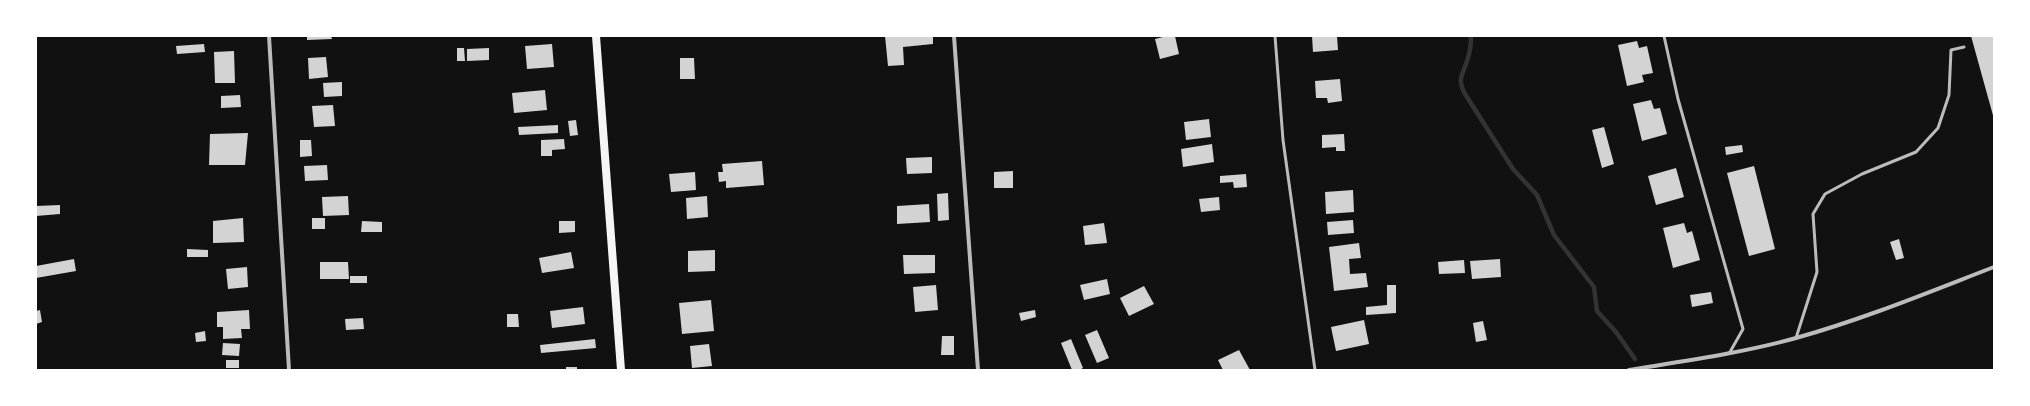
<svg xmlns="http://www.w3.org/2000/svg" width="2030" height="406" viewBox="0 0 2030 406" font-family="'Sofia Sans Condensed',sans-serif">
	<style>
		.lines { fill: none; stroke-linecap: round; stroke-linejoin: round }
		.stream { stroke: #333; stroke-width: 4.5 }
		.building { fill: #d3d3d3 }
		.service { stroke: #bcbcbc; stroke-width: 3 }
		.minor { stroke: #bcbcbc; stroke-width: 4 }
		.secondary { stroke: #f5f5f5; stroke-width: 8 }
	</style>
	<rect width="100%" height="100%" fill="#111"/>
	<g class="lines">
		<path class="stream" d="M1471,36C1471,45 1470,53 1467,61C1462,77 1457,78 1465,94L1513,169L1537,195L1554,235L1594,287L1597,311L1616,332L1635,359"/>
	</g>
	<path class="building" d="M307,36H331L332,39L307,40Z
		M885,36H933V44L903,47L904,65L888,66Z
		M1167,36H1175L1179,54L1160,59L1155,39Z
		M1312,36H1337L1338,50L1313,52Z
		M1971,36H1994V119Z
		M1637,41L1639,48L1647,46L1653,73L1642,75L1644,82L1627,86L1618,45Z
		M204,44L205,52L177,54L176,46Z
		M552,44L554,67L527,69L525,46Z
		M457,48H464L465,61H457Z
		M489,48V60L467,61V49Z
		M234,51L235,83H215L214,52Z
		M326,57L328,77L309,79L308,58Z
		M680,58H694L695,79H680Z
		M1340,79L1342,101L1328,103L1327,98H1316L1315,81Z
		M342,82V96L324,97L323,83Z
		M545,90L547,110L514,113L512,93Z
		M240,95L241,107L221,108V96Z
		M1651,100L1654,109L1660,108L1667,134L1642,141L1633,104Z
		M333,105L335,126L314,127L312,106Z
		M1209,119L1211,137L1186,140L1184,122Z
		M576,120L578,135L570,136L568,121Z
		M558,125V133L519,135L518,127Z
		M1604,127L1614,164L1602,168L1592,130Z
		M248,133L245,165H209L210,134Z
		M1344,134L1345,151H1336V147L1322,148V135Z
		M564,139L565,149L552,150V156H541V140Z
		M300,140H311L312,156L300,157Z
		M1212,144L1214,162L1183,167L1181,149Z
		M1742,145L1743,152L1726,155L1725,147Z
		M932,157V173L907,174L906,158Z
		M762,161L764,185L726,188V181L719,182L718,172H723L722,164Z
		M327,165L328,180L305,181L304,166Z
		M1754,166L1775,249L1749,256L1727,173Z
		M1676,168L1684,197L1656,205L1648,176Z
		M1013,171V188H994V172Z
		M695,172L696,190L671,192L669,174Z
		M1246,174L1247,187L1234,188L1233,182L1220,183V176Z
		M1353,190L1354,212L1326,214L1325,192Z
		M948,193L949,220L938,221L937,194Z
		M348,196L349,215L323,216L322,197Z
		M707,196L708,217L687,219L686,198Z
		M1219,197L1220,210L1201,212L1199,199Z
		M929,204L930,222L897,224V206Z
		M60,205V214L36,216V206Z
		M243,218L244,242L213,243V221Z
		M312,218H325V229H312Z
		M1353,220L1354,233L1328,235L1327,222Z
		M362,221L382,222V232H361Z
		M559,221H575V232L559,233Z
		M1104,223L1107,243L1085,245L1083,226Z
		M1684,223L1687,233L1692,231L1700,260L1673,268L1663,228Z
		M1899,239L1904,258L1896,260L1890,242Z
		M1359,243L1361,258L1349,259L1350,274L1366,273L1368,287L1334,291L1329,247Z
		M187,249L208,250V257H187Z
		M715,250V271L688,272V251Z
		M571,252L574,268L542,273L539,258Z
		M903,255H935V273L904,274Z
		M74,259L76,271L36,278V266Z
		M1500,259L1501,277L1472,279L1470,261Z
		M1464,260L1465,273L1439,274L1438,262Z
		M320,262H348L349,279H320Z
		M247,267L248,287L228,289L226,269Z
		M350,276H367V283H350Z
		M1107,279L1110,294L1084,300L1080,285Z
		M936,285L938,310L915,312L913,287Z
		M1387,285H1396V313L1366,315V307L1387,305Z
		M1144,286L1154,304L1129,316L1120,298Z
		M1711,292L1713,303L1692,307L1690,295Z
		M711,300L714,331L682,334L679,303Z
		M583,307L585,324L552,328L550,311Z
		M40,310L42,322L36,324V311Z
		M249,310L250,329H241L242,338L223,339V327H217V312Z
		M1035,310L1036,317L1021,321L1019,313Z
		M507,314H518L519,327H507Z
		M363,318L364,329L346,330L345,319Z
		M1364,320L1369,344L1336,351L1331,327Z
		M1483,321L1487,340L1476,342L1473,323Z
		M1097,330L1109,358L1097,363L1085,335Z
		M205,331L206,341L196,342L195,333Z
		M942,336H954V355H941Z
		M595,339L596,348L541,353L540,345Z
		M1071,339L1083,368L1079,370H1072L1061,343Z
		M223,343L240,344L239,356L222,355Z
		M709,344L712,366L692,368L690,346Z
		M1239,350L1250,370H1223L1218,360Z
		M226,360H239V368H226Z
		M566,367H577V370H566Z"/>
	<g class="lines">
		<path class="service" d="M1275,36L1283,140L1315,370
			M1664,36L1678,99L1743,329L1730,352
			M1796,338L1817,272L1813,214L1825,194L1862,174L1916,152L1938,128L1949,95L1951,50L1964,47"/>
		<path class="minor" d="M269,36L289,370
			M954,36L978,370
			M1629,370C1684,361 1742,353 1796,338C1864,319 1929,292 1994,267"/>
		<path class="secondary" d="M596,36L621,370"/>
	</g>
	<rect width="2030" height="406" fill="none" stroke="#ffffff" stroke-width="74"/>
</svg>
